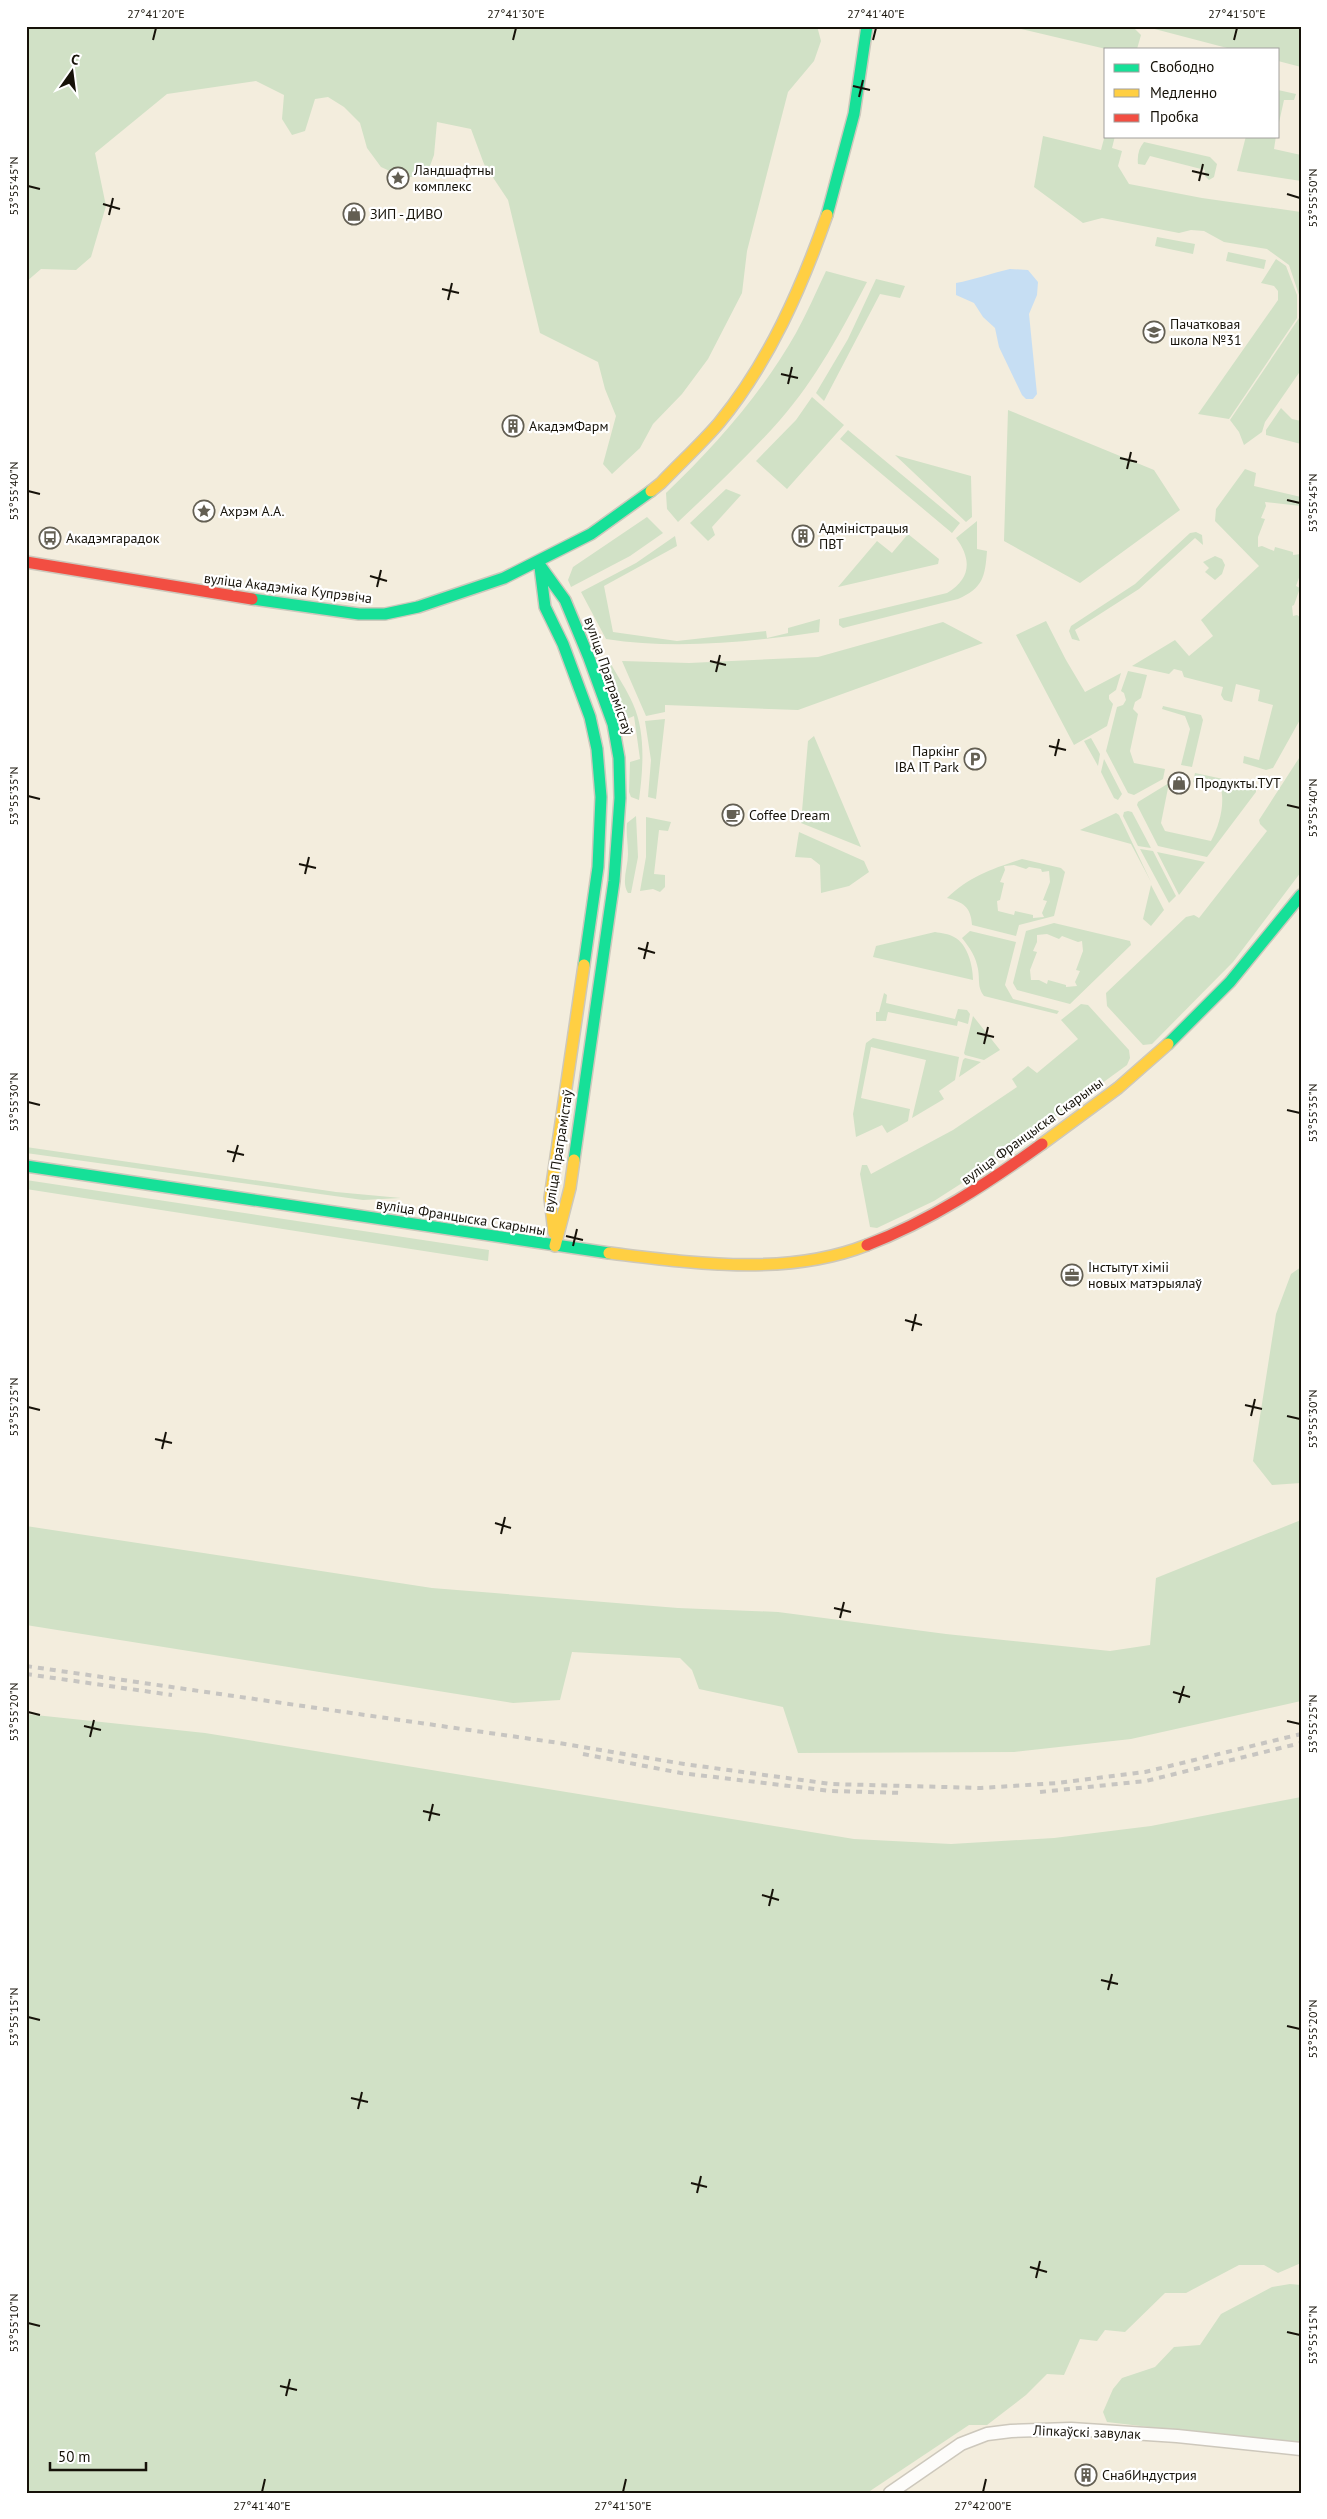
<svg xmlns="http://www.w3.org/2000/svg" width="1327" height="2519" viewBox="0 0 1327 2519" font-family="'PT Sans',sans-serif">
	<style>
		.green { fill: #d1e1c6; fill-rule: evenodd }
		.water { fill: #c6def3 }
		.lines { fill: none; stroke-linecap: round; stroke-linejoin: round }
		.street-casing { stroke: #cdc8bc; stroke-width: 15 }
		.fast-casing { stroke: #cdc8bc; stroke-width: 14 }
		.slow-casing { stroke: #cdc8bc; stroke-width: 14 }
		.jam-casing { stroke: #cdc8bc; stroke-width: 14 }
		.street { stroke: #fdfcfa; stroke-width: 12 }
		.fast { stroke: #16e098; stroke-width: 11 }
		.slow { stroke: #ffcf43; stroke-width: 11 }
		.jam { stroke: #f24e42; stroke-width: 11 }
		.rail { stroke: #c7c5c1; stroke-width: 4; stroke-dasharray: 6 6; stroke-linecap: butt }
		.ticks { fill: none; stroke: #161209; stroke-width: 2 }
		.labels { text-anchor: middle; dominant-baseline: central; stroke-width: 4.5; stroke-linejoin: round; paint-order: stroke }
		.poi-label { font-size: 14px; fill: #161209; stroke: #fff; text-anchor: start }
		.street-label { font-size: 14px; fill: #161209; stroke: #fff }
		.neatline { fill: none; stroke: #161209; stroke-width: 2 }
		.ticks-label { font-size: 12px; text-anchor: middle; fill: #161209 }
	</style>
	<rect width="100%" height="100%" fill="#f3eddd"/>
	<path class="green" d="M26,26H817L821,41L814,61L788,92L747,251L742,293L708,359L682,394L653,424L640,448L612,474L603,464L616,416L605,389L598,362L540,333L508,200L484,164L471,129L437,122L434,155L427,174L405,178L381,167L367,148L360,123L344,107L328,97L315,99L305,131L292,135L282,119L284,95L256,81L167,94L95,153L106,206L91,257L76,270L41,269L26,282Z
		M1009,26H1132L1141,35L1137,49H1106Z
		M1301,26V67L1278,61V49H1231L1147,27Z
		M1278,90L1296,94L1294,100H1284L1278,127Z
		M1106,131V136H1115L1112,148L1122,151L1118,166L1129,184L1202,198L1301,212V370L1265,422L1262,432L1244,445L1239,432L1230,420L1299,318V295L1289,265L1267,249L1224,242L1204,231L1191,230L1179,233L1102,218L1083,223L1034,187L1043,136L1101,150Z
		M1246,136H1276L1274,149L1301,155V181L1237,171Z
		M1144,142L1210,157L1217,164L1214,177L1209,180L1204,175L1205,170L1150,156L1145,165L1138,164C1137,155 1139,148 1144,142Z
		M1157,237L1195,244L1193,254L1155,246Z
		M1228,252L1266,260L1264,269L1226,261Z
		M1276,259L1286,266L1297,295V318L1229,419L1198,414L1278,300V291L1274,286L1261,283Z
		M826,271L867,282C842,330 816,379 780,420C748,456 713,489 678,522L667,509L666,493C716,445 762,393 796,333C807,313 816,292 826,271Z
		M876,279L905,286L900,298L880,294L824,401L816,393L848,339Z
		M812,397L844,425L787,489L756,461L796,420Z
		M1281,408L1292,419L1301,421V444L1266,435V430Z
		M1008,410L1154,470L1180,510L1080,583L1004,541Z
		M848,430L960,523L952,533L840,439Z
		M895,455L971,476L972,517L966,522Z
		M1245,469L1256,473L1254,486L1301,497V506L1265,502L1266,506L1261,518L1265,519L1258,537V547L1262,546L1274,551L1275,547L1293,552V555L1301,554L1300,575L1296,586L1300,588L1294,605L1292,606L1293,616L1297,615L1301,618V718L1273,768L1266,770L1243,763L1244,756L1259,760L1273,705L1258,701L1260,690L1236,684L1232,702L1224,700L1221,695L1223,687L1184,677L1182,671L1174,669L1169,674L1132,666L1175,640L1189,656L1213,636L1201,620L1259,566L1215,521L1216,509Z
		M726,489L741,495L712,527L715,535L708,541L690,523Z
		M647,517L663,533L630,556L571,587L568,580L573,567Z
		M977,521V549L987,551C985,577 983,588 958,599L843,628L839,625V619L947,593C971,579 972,559 956,538Z
		M1196,532L1202,535L1203,545L1195,538L1139,589L1075,630L1080,641L1072,639L1069,631L1071,626L1135,584L1190,533Z
		M908,534L939,559L938,564L838,587L877,541L892,553Z
		M675,536L677,546L604,586L613,632L677,641L766,631L767,638L788,633V628L820,619L819,632C749,642 676,650 606,639L581,592L636,563Z
		M1215,556L1222,559L1225,565L1222,574L1215,580L1205,572L1209,568L1203,562Z
		M1046,621L1066,660L1085,692L1121,673L1116,690L1109,695V699L1113,704L1107,726L1074,745L1016,635Z
		M943,622L983,643L798,710L665,705V712L646,716L622,661L689,663L818,657Z
		M611,664C618,677 627,690 633,704C646,733 643,769 639,800L631,797L629,792L630,762L640,759L634,716L622,721L608,671Z
		M1128,671L1147,675L1141,698L1135,702L1133,709L1138,714L1130,751L1134,763L1165,769L1163,779L1134,795L1128,793L1106,751L1117,707L1123,705L1126,700L1124,693L1121,691Z
		M1163,706L1201,715L1203,720L1192,767L1181,765L1190,729L1185,716L1162,709Z
		M665,719L656,799L648,797L651,760L645,721Z
		M814,736L861,847L801,823L808,741Z
		M1091,738L1100,754L1098,766L1084,741Z
		M1301,755V872L1233,962L1152,1044L1143,1045L1107,1006L1106,993L1186,917L1194,915L1199,918L1267,831L1260,824L1259,820Z
		M1104,759L1122,794L1118,800L1114,798L1101,772Z
		M1195,773L1256,786V792L1207,857L1158,846L1137,805L1138,802L1169,783L1161,823L1165,831L1211,841C1219,826 1225,805 1221,789L1193,782Z
		M1128,811L1132,812L1151,848L1138,846L1123,816L1124,812Z
		M1116,813L1119,815L1151,882L1131,844L1080,830Z
		M636,816L638,857L631,893H628C621,882 628,867 628,854C628,844 626,833 627,823Z
		M646,817L671,822L668,831L659,830L654,874L665,875V887L660,892L653,889L640,891L646,857Z
		M799,832L864,861L869,872L849,886L821,893L820,865L811,858L795,857Z
		M1140,849L1153,851L1176,896L1169,903Z
		M1157,852L1205,862L1179,895Z
		M1022,859L1061,868L1065,872L1054,916L1019,925L1016,936L972,925C971,907 963,902 947,898C970,876 992,869 1022,859ZM1014,865L1026,869L1029,867L1041,869L1042,872L1049,871L1050,882L1043,900L1047,901L1042,913L1044,917L1033,918V915L1015,911L1014,915L998,911L997,901L1000,900L1004,883L1000,882L1005,870L1004,866Z
		M1151,885L1164,910L1151,926L1143,919Z
		M1054,923L1130,941L1131,945L1070,1004L1017,990L1013,983L1026,931ZM1047,934L1059,939L1062,936L1078,942L1082,941L1083,951L1076,970L1080,971L1075,982L1077,986L1066,987V985L1048,980L1047,984L1039,980H1031L1030,970L1037,952L1033,951L1037,942V935Z
		M970,931L1016,942L1005,985L1013,999L1059,1011L1057,1014L984,996C977,987 980,980 978,969C976,957 970,948 962,938Z
		M935,932C941,933 949,934 954,937C968,944 973,967 973,980L873,957L876,946Z
		M884,993L887,995L886,1003L955,1019L958,1009L967,1010L970,1014L968,1024L958,1021L957,1026L888,1012L886,1021H876V1012H879Z
		M1081,1004L1088,1005L1129,1050L1130,1058L1127,1065L987,1167L934,1201L877,1228L870,1227L860,1174L862,1165H867L871,1174L953,1130L1017,1087L1012,1079L1028,1066L1037,1073L1078,1039L1061,1020Z
		M973,1016L1000,1050L984,1060L965,1055L964,1053Z
		M873,1038L959,1057L955,1080L939,1091L944,1099L912,1118L926,1060L871,1047L861,1098L910,1109L908,1121L887,1133L882,1125L856,1137L853,1114L866,1043Z
		M965,1058L981,1062L959,1077L963,1060Z
		M26,1147L336,1192L401,1198L363,1200L26,1153Z
		M26,1180L489,1250L488,1261L26,1189Z
		M1301,1267V1483L1272,1485L1253,1461L1276,1314L1291,1274Z
		M1301,1520V1701L1131,1739L1014,1752L798,1753L783,1707L699,1689L692,1670L680,1658L572,1652L560,1700L513,1703L26,1625V1526L432,1588L678,1608L778,1612L946,1634L1110,1651L1150,1645L1156,1578Z
		M26,1714L205,1733L854,1839L951,1844L1054,1838L1151,1826L1301,1797V2263L1278,2273L1264,2265H1239L1186,2293H1165L1125,2332L1105,2330L1097,2341L1080,2339L1064,2375L1047,2374L1026,2395L987,2425H969L867,2493H26Z
		M1290,2284L1301,2285V2445L1107,2422L1103,2412L1113,2389L1122,2378L1155,2367L1174,2347L1200,2345L1221,2314L1272,2287Z"/>
	<path class="water" d="M1010,269L1028,270L1038,282L1037,295L1029,314L1037,394L1033,399H1026L1022,395L999,347L995,328L983,317L974,303L956,295V283C974,280 991,273 1010,269Z"/>
	<g class="lines">
		<g class="street-casing">
			<path id="street" d="M890,2493L961,2444L987,2434L1011,2431L1071,2429L1177,2436L1301,2449"/>
		</g>
		<g class="fast-casing">
			<path id="fast" d="M827,215L854,114L867,26
				M539,564L565,600L589,658L613,724L619,758L620,798L614,881L574,1160
				M540,567L545,607L563,644L590,717L597,749L601,797L598,867L584,965
				M252,599L359,614H385L418,607L504,578L591,534L651,491
				M1168,1044L1230,982L1301,895
				M26,1166L609,1253"/>
		</g>
		<g class="slow-casing">
			<path id="slow" d="M651,491L661,483C680,463 701,444 719,423C769,362 801,289 827,215
				M1042,1144L1118,1088L1168,1044
				M554,1233L550,1198L584,965
				M555,1246L570,1188L574,1160
				M609,1253C693,1263 786,1277 867,1245"/>
		</g>
		<g class="jam-casing">
			<path id="jam" d="M26,562L252,599
				M867,1245C930,1221 988,1183 1042,1144"/>
		</g>
		<use href="#street" class="street"/>
		<use href="#fast" class="fast"/>
		<use href="#slow" class="slow"/>
		<use href="#jam" class="jam"/>
		<path class="rail" d="M26,1666L559,1743L684,1764L831,1784L981,1788L1058,1783L1145,1772L1301,1734
			M26,1674L172,1695
			M583,1754L681,1773L831,1791L903,1793
			M1040,1792L1146,1781L1301,1743"/>
	</g>
	<path class="ticks" d="M153,40L156,28M513,40L516,28M873,40L876,28M1234,40L1237,28M853,86L870,90M859,97L863,80M1192,171L1209,175M1199,181L1203,164M28,186L40,189M1287,194L1300,198M103,204L120,209M109,215L113,198M442,289L459,293M448,300L452,283M781,374L798,378M788,384L792,367M1120,458L1137,462M1127,469L1131,452M28,491L40,494M1287,500L1300,503M370,576L387,581M377,587L381,570M710,661L726,665M716,672L720,655M1049,746L1066,750M1055,756L1059,739M28,796L40,799M1287,805L1300,808M299,864L316,868M305,874L309,857M638,948L655,953M644,959L648,942M977,1033L994,1037M984,1044L988,1027M28,1102L40,1105M1287,1110L1300,1113M227,1151L244,1155M233,1162L238,1145M566,1236L583,1240M573,1246L577,1229M905,1320L922,1325M912,1331L916,1314M1245,1405L1262,1409M28,1407L40,1410M1251,1416L1255,1399M1287,1416L1300,1419M155,1439L172,1443M162,1449L166,1432M495,1523L511,1528M501,1534L505,1517M834,1608L851,1612M840,1618L844,1602M1173,1692L1190,1697M1179,1703L1184,1686M28,1712L40,1715M1287,1721L1300,1724M84,1726L101,1730M90,1737L94,1720M423,1811L440,1815M429,1821L433,1804M762,1895L779,1900M769,1906L773,1889M1101,1980L1118,1984M1108,1990L1112,1974M28,2017L40,2020M1287,2026L1300,2029M351,2098L368,2102M358,2109L362,2092M691,2183L707,2187M697,2193L701,2176M1030,2267L1047,2272M1036,2278L1040,2261M28,2323L40,2326M1287,2332L1300,2335M280,2386L297,2390M286,2396L290,2379M262,2492L265,2479M623,2492L626,2479M983,2492L986,2479"/>
	<defs>
		<g id="sight-ring" transform="scale(1.125)"><circle r="9.5" fill="#fff" stroke="#635f53" stroke-width="1.5"/><path d="M0-6L1.8-2.2L6-1.7L2.9 1.2L3.7 5.4L0 3.3L-3.7 5.4L-2.9 1.2L-6-1.7L-1.8-2.2Z" fill="#635f53"/></g>
		<g id="shop-ring" transform="scale(1.125)"><circle r="9.5" fill="#fff" stroke="#635f53" stroke-width="1.5"/><path d="M-5-2.5h2.3a2.7 3.5 0 0 1 5.4 0H5L5.5 6h-11ZM-1.5-2.5h3a1.5 2.3 0 0 0-3 0Z" fill="#635f53"/></g>
		<g id="school-ring" transform="scale(1.125)"><circle r="9.5" fill="#fff" stroke="#635f53" stroke-width="1.5"/><path d="M0-5L7-2L0 1L-7-2ZM-4 1L0 2.5L4 1V4Q0 6-4 4Z" fill="#635f53"/></g>
		<g id="building-ring" transform="scale(1.125)"><circle r="9.5" fill="#fff" stroke="#635f53" stroke-width="1.5"/><path d="M-4-6H4V6H1V3H-1V6H-4ZM-2.5-4.3h1.7v1.8h-1.7ZM.8-4.3h1.7v1.8H.8ZM-2.5-1h1.7V.8h-1.7ZM.8-1h1.7V.8H.8Z" fill="#635f53"/></g>
		<g id="bus-ring" transform="scale(1.125)"><circle r="9.5" fill="#fff" stroke="#635f53" stroke-width="1.5"/><path d="M-5-6H5V4H4V6H2V4H-2V6H-4V4H-5ZM-3.5-4V0h7V-4ZM-3.5 1.2v1.5H-2V1.2ZM2 1.2v1.5H3.5V1.2Z" fill="#635f53"/></g>
		<g id="parking-ring" transform="scale(1.125)"><circle r="9.5" fill="#fff" stroke="#635f53" stroke-width="1.5"/><path d="M-3.5-5.5H1a3.5 3.5 0 0 1 0 7H-1V5.5H-3.5ZM-1-3.4V-.6H.8a1.4 1.4 0 0 0 0-2.8Z" fill="#635f53"/></g>
		<g id="cafe-ring" transform="scale(1.125)"><circle r="9.5" fill="#fff" stroke="#635f53" stroke-width="1.5"/><path d="M-5.5-4.5H6V0H3Q3 3.5 0 3.5H-2.5Q-5.5 3.5-5.5 0ZM3-3.2v2h1.7v-2ZM-6 4.5H4V6H-6Z" fill="#635f53"/></g>
		<g id="office-ring" transform="scale(1.125)"><circle r="9.5" fill="#fff" stroke="#635f53" stroke-width="1.5"/><path d="M-6-3h4V-5.5h4V-3h4V5H-6ZM-1-4.5V-3h2v-1.5ZM-6 0V1H6V0Z" fill="#635f53"/></g>
	</defs>
	<g fill-rule="evenodd">
		<use href="#sight-ring" x="398" y="178"/>
		<use href="#shop-ring" x="354" y="214"/>
		<use href="#school-ring" x="1154" y="332"/>
		<use href="#building-ring" x="513" y="426"/>
		<use href="#sight-ring" x="204" y="511"/>
		<use href="#building-ring" x="803" y="536"/>
		<use href="#bus-ring" x="50" y="538"/>
		<use href="#parking-ring" x="975" y="759"/>
		<use href="#shop-ring" x="1179" y="783"/>
		<use href="#cafe-ring" x="733" y="815"/>
		<use href="#office-ring" x="1072" y="1275"/>
		<use href="#building-ring" x="1086" y="2475"/>
	</g>
	<g class="labels">
		<g class="poi-label">
			<text x="414" y="170">Ландшафтны<tspan x="414" dy="16">комплекс</tspan></text>
			<text x="370" y="214">ЗИП - ДИВО</text>
			<text x="1170" y="324">Пачатковая<tspan x="1170" dy="16">школа №31</tspan></text>
			<text x="529" y="426">АкадэмФарм</text>
			<text x="220" y="511">Ахрэм А.А.</text>
			<text x="819" y="528">Адміністрацыя<tspan x="819" dy="16">ПВТ</tspan></text>
			<text x="66" y="538">Акадэмгарадок</text>
			<text x="959" y="751" text-anchor="end">Паркінг<tspan x="959" dy="16">IBA IT Park</tspan></text>
			<text x="1195" y="783">Продукты.ТУТ</text>
			<text x="749" y="815">Coffee Dream</text>
			<text x="1088" y="1267">Інстытут хіміі<tspan x="1088" dy="16">новых матэрыялаў</tspan></text>
			<text x="1102" y="2475">СнабИндустрия</text>
		</g>
		<g class="street-label">
			<text transform="translate(288 588) rotate(7)">вуліца Акадэміка Купрэвіча</text>
			<text transform="translate(609 676) rotate(71)">вуліца Праграмістаў</text>
			<text transform="translate(1032 1131) rotate(-36)">вуліца Францыска Скарыны</text>
			<text transform="translate(558 1151) rotate(-81)">вуліца Праграмістаў</text>
			<text transform="translate(461 1217) rotate(9)">вуліца Францыска Скарыны</text>
			<text transform="translate(1087 2432) rotate(2)">Ліпкаўскі завулак</text>
		</g>
	</g>
	<rect width="1327" height="2519" fill="none" stroke="#ffffff" stroke-width="55"/>
	<rect x="1104" y="48" width="175" height="90" fill="#ffffff" stroke="#a2a09d"/>
	<rect x="1114" y="64" width="25" height="8" fill="#16e098" stroke="#a2a09d"/>
	<text x="1150" y="72" font-size="15" fill="#161209">Свободно</text>
	<rect x="1114" y="89" width="25" height="8" fill="#ffcf43" stroke="#a2a09d"/>
	<text x="1150" y="98" font-size="15" fill="#161209">Медленно</text>
	<rect x="1114" y="114" width="25" height="8" fill="#f24e42" stroke="#a2a09d"/>
	<text x="1150" y="122" font-size="15" fill="#161209">Пробка</text>
	<g transform="translate(72 72) rotate(14)" stroke="#ffffff" stroke-width="4" paint-order="stroke">
	<path d="M0-4L9 19L0 12L-9 19Z" fill="#161209"/>
	<text y="-8" font-size="14" font-weight="bold" text-anchor="middle" fill="#161209">С</text>
	</g>
	<path d="M50 2462v8h96v-8" fill="none" stroke="#161209" stroke-width="2.5"/>
	<text x="58" y="2462" font-size="15" fill="#161209" stroke="#ffffff" stroke-width="4" paint-order="stroke">50 m</text>
	<rect x="28" y="28" width="1272" height="2464" class="neatline"/>
	<g class="ticks-label">
		<text x="156" y="18">27°41'20"E</text>
		<text x="516" y="18">27°41'30"E</text>
		<text x="876" y="18">27°41'40"E</text>
		<text x="1237" y="18">27°41'50"E</text>
		<text transform="translate(14 186) rotate(-90)" y="4">53°55'45"N</text>
		<text transform="translate(1313 198) rotate(-90)" y="4">53°55'50"N</text>
		<text transform="translate(14 491) rotate(-90)" y="4">53°55'40"N</text>
		<text transform="translate(1313 503) rotate(-90)" y="4">53°55'45"N</text>
		<text transform="translate(14 796) rotate(-90)" y="4">53°55'35"N</text>
		<text transform="translate(1313 808) rotate(-90)" y="4">53°55'40"N</text>
		<text transform="translate(14 1102) rotate(-90)" y="4">53°55'30"N</text>
		<text transform="translate(1313 1113) rotate(-90)" y="4">53°55'35"N</text>
		<text transform="translate(14 1407) rotate(-90)" y="4">53°55'25"N</text>
		<text transform="translate(1313 1419) rotate(-90)" y="4">53°55'30"N</text>
		<text transform="translate(14 1712) rotate(-90)" y="4">53°55'20"N</text>
		<text transform="translate(1313 1724) rotate(-90)" y="4">53°55'25"N</text>
		<text transform="translate(14 2017) rotate(-90)" y="4">53°55'15"N</text>
		<text transform="translate(1313 2029) rotate(-90)" y="4">53°55'20"N</text>
		<text transform="translate(14 2323) rotate(-90)" y="4">53°55'10"N</text>
		<text transform="translate(1313 2335) rotate(-90)" y="4">53°55'15"N</text>
		<text x="262" y="2510">27°41'40"E</text>
		<text x="623" y="2510">27°41'50"E</text>
		<text x="983" y="2510">27°42'00"E</text>
	</g>
</svg>
